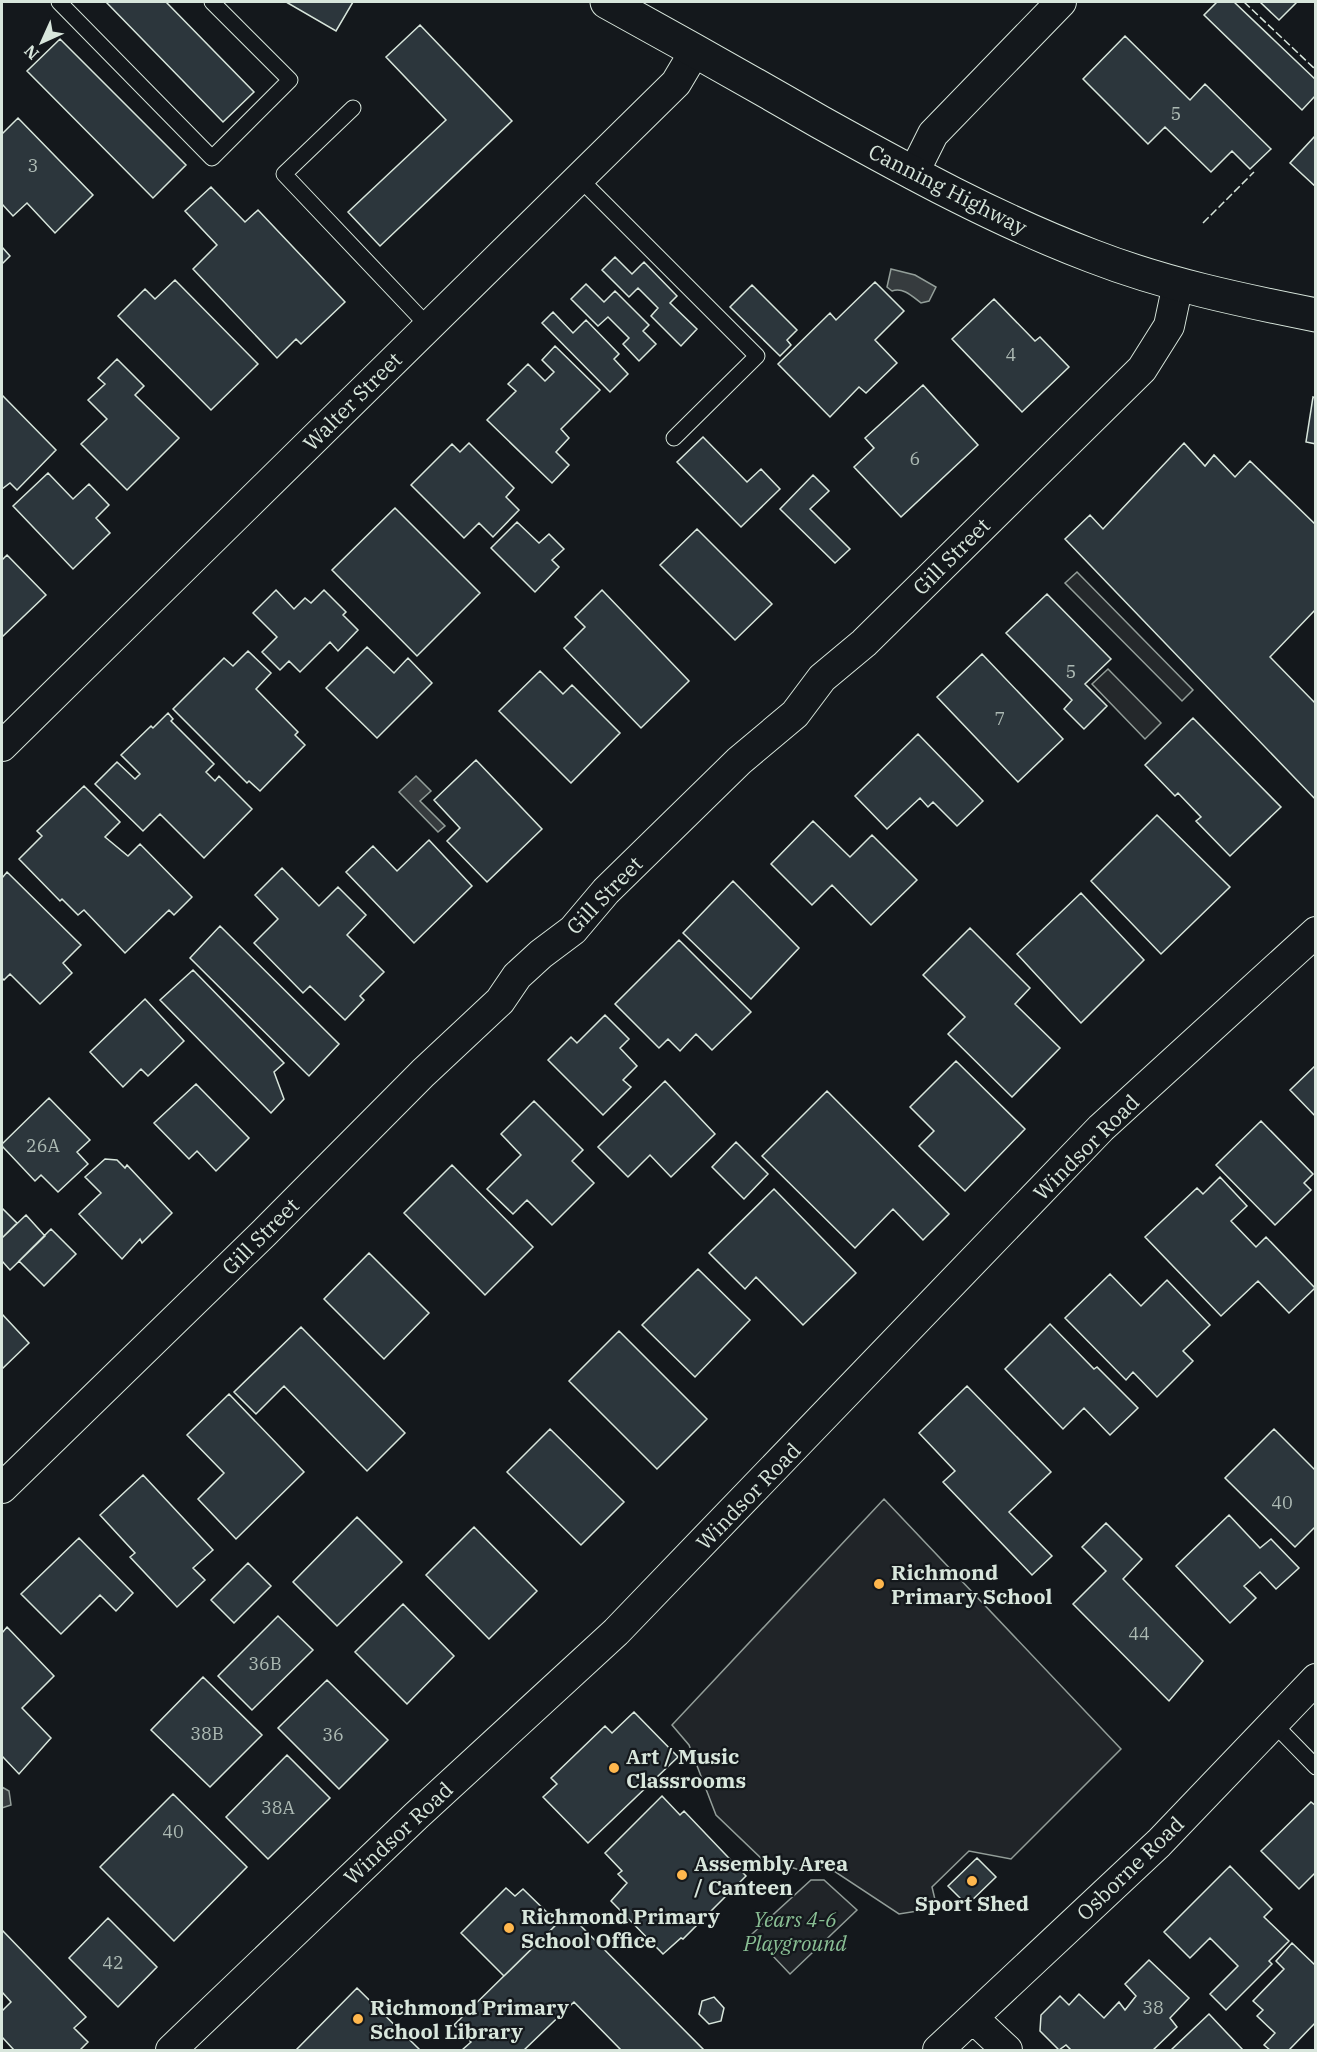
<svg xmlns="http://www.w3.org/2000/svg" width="1317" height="2052" viewBox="0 0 1317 2052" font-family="'IBM Plex Serif',serif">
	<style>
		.green { fill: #202428; stroke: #939e99; stroke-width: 1.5 }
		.parking { fill: #24282b; stroke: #939e99; stroke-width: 1.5 }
		.water { fill: #363b3e; stroke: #939e99; stroke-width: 1.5 }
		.building { fill: #2c363c; stroke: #d8e6dc; stroke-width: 1.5 }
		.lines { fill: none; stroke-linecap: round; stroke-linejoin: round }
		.service-casing { stroke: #d8e6dc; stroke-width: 17 }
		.minor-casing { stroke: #d8e6dc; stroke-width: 32 }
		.trunk-casing { stroke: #d8e6dc; stroke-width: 35 }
		.service { stroke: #14181c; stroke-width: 15 }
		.minor { stroke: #14181c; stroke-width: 30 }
		.trunk { stroke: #14181c; stroke-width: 33 }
		.fence { stroke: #d8e6dc; stroke-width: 1.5; stroke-dasharray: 8 3; stroke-linecap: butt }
		.poi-dot { fill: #ffb74d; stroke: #14181c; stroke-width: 2 }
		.labels { text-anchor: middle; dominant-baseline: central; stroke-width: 4.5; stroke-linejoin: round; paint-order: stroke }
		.number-label { font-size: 18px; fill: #adbab4 }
		.street-label { font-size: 21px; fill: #d8e6dc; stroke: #14181c }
		.poi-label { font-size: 21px; font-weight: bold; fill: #d8e6dc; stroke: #14181c; text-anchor: start }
		.park-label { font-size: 21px; font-style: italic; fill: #8ac095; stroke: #14181c }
	</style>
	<rect width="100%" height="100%" fill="#14181c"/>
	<path class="green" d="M884,1499L1121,1749L1011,1859L969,1851L932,1887L937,1908L899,1914L828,1867L800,1870L762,1859L716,1815L689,1745L672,1725Z
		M811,1880H824L857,1910L790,1974L752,1934Z"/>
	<path class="parking" d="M1077,572L1193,690L1182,701L1065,583Z
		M1108,669L1161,723L1145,739L1092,684Z"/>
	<path class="water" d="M891,269L915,275L936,287L929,301L921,303C912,296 903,287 892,291L887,287Z
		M416,776L431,791L420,801L445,826L438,832L399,792Z
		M2,1787L9,1791L11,1805L2,1808Z"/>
	<path class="building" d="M106,2H166L254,92L223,122Z
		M286,2H353L336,31Z
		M1217,2H1234L1316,80V95L1302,110L1204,15Z
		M1260,2H1297L1279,20Z
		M420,25L512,121L380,246L348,212L446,120L386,57Z
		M1125,36L1190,100L1205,84L1271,149L1250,169L1232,151L1211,172L1165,127L1148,144L1083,79Z
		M60,39L186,165L153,198L27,71Z
		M18,118L93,195L55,233L27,203L13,216L2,204V134Z
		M1316,135V187L1290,163Z
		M211,187L245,222L258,210L345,302L301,344L296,339L277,358L193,269L217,245L185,211Z
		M2,247L10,256L2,264Z
		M615,257L632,274L644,262L677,296L670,303L697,329L681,346L651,316L658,308L638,288L629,297L602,270Z
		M175,280L258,364L211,410L118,316L145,289L155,299Z
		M875,282L904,311L875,340L897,363L866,393L859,387L830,417L778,364L830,313L836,320Z
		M586,284L604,302L615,291L649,325L643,331L656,344L639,361L623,344L629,338L608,317L598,326L571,299Z
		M752,285L797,330L787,340L791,345L780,356L730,307Z
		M994,299L1035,341L1040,337L1069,367L1022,412L952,339Z
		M553,312L573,333L586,320L619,354L614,359L628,374L610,392L542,323Z
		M555,346L600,390L561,429L569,438L556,452L569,465L552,483L487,420L516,391L508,384L528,364L545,381L554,372L542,360Z
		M117,359L144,386L135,395L179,438L127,490L81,444L107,419L88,400L105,384L98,378Z
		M923,385L978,445L901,517L854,467L874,448L865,438Z
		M2,395L56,450L17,490L10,483L2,489Z
		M1313,397L1316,398V444L1306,442Z
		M703,437L747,482L761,469L780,489L741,527L677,462Z
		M469,443L514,488L506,497L519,510L493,537L479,523L464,538L411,485L452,444L460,452Z
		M1184,443L1205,466L1214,455L1235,477L1250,461L1316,525V609L1270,657L1316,704V800L1065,539L1090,515L1103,529Z
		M48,473L73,499L89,484L109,505L96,518L110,533L73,569L13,506Z
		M813,475L829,491L810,509L850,549L835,563L780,509Z
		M395,508L480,593L417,656L332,570Z
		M517,522L539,543L549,534L564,549L552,560L559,567L535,592L491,548Z
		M697,529L772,604L735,640L660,565Z
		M7,555L46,595L2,637V560Z
		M276,590L294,609L305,598L311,603L324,590L346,612L343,615L358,630L338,651L330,642L300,672L289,661L280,670L262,652L277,637L253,613Z
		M602,590L689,681L641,728L564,648L585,627L575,617Z
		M1047,594L1111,659L1085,684L1107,706L1084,729L1064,709L1072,700L1006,633Z
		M367,647L394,673L408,658L432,683L377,738L326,688Z
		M248,651L271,673L256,689L298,732L295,735L305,745L260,791L249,781L247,783L173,709L224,658L233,666Z
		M982,654L1063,739L1018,782L937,697Z
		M540,671L563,694L572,685L620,733L571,783L499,711Z
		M168,713L173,719L171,721L214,764L206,772L215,781L219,776L252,809L204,858L160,814L143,831L95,784L117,762L135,779L140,774L121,755L151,726L153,728Z
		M1193,718L1281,807L1230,856L1196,821L1201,817L1178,793L1175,796L1145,765Z
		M918,734L983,801L957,826L933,802L928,807L920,798L887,829L855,796Z
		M476,760L542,829L487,882L447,841L460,828L434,800Z
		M84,786L120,822L105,837L128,856L140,844L192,897L174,915L169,910L125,953L84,910L78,915L62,899L60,901L19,859L42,836L37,831Z
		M1157,815L1230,887L1161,954L1091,881Z
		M813,821L850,857L872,835L917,880L871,925L832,885L812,905L771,864Z
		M429,840L472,886L414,943L346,872L373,846L397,871Z
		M282,868L319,906L338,887L366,915L347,935L384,972L360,996L364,1000L345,1020L310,986L303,993L254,943L278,919L255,895Z
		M7,872L81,945L63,963L72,973L40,1004L10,974L4,980L2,978V878Z
		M733,881L799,948L751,999L683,933Z
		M1081,893L1144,960L1081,1023L1017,954Z
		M220,926L339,1044L309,1076L190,958Z
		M970,928L1030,988L1015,1004L1060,1048L1012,1097L948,1034L965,1017L923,975Z
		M679,940L751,1012L712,1050L696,1034L680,1051L668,1039L659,1048L615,1004Z
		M193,970L284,1063L274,1072L284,1099L271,1113L160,1000Z
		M145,999L184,1041L148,1076L141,1069L123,1087L90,1052Z
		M605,1015L629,1039L620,1048L637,1066L623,1080L631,1087L603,1115L548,1060L571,1037L577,1043Z
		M956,1061L1025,1129L965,1191L919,1146L934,1131L910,1107Z
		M1316,1065V1117L1290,1090Z
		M665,1081L715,1134L671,1177L650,1155L628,1177L598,1147Z
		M196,1084L249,1138L216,1171L197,1151L189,1159L154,1123Z
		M827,1091L949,1214L923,1240L893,1209L855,1248L762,1156Z
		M49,1098L90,1140L77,1152L88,1164L58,1192L41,1175L35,1181L2,1146V1144Z
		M534,1101L583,1150L572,1161L594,1183L552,1225L527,1200L513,1214L487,1189L521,1155L501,1134Z
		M1261,1121L1313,1174L1304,1183L1311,1190L1275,1225L1216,1165Z
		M736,1142L768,1174L744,1199L712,1167Z
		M105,1159L117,1160L125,1168L127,1165L172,1213L142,1243L140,1239L122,1259L79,1214L101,1193L85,1177Z
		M452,1165L533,1247L485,1295L404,1213Z
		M1220,1177L1247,1206L1231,1221L1256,1247L1266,1237L1315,1288L1289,1313L1258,1281L1221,1316L1145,1237L1197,1188L1203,1194Z
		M774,1189L856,1273L803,1325L756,1277L745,1289L709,1253Z
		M2,1208L17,1223L2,1238Z
		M26,1215L45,1236L10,1270L2,1261V1238Z
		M51,1229L76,1254L44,1286L19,1261Z
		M369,1253L429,1313L384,1359L324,1299Z
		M698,1269L750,1320L695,1377L642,1325Z
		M1110,1274L1141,1306L1167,1280L1210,1325L1183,1351L1193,1361L1157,1397L1133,1372L1126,1380L1065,1318Z
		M2,1314L29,1343L2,1369Z
		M1050,1324L1094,1369L1097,1367L1138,1408L1110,1435L1084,1408L1063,1429L1005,1369Z
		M301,1327L405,1433L367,1471L284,1386L256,1414L234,1392Z
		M619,1331L707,1419L657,1469L569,1381Z
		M967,1386L1051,1472L1009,1512L1052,1556L1032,1575L943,1482L955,1471L919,1433Z
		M229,1394L304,1472L236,1539L198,1499L224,1473L187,1435Z
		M550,1429L624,1502L581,1545L507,1472Z
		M1274,1429L1316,1471V1526L1295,1547L1225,1478Z
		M143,1475L213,1550L193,1568L205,1580L177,1607L130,1557L135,1553L100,1515Z
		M1229,1515L1260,1548L1271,1539L1299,1568L1276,1589L1260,1572L1244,1586L1256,1598L1230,1623L1176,1566Z
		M357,1517L402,1562L337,1626L293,1582Z
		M1106,1523L1142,1559L1123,1579L1203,1661L1169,1701L1073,1604L1106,1571L1082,1547Z
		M474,1527L537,1591L489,1639L426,1575Z
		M79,1538L133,1593L116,1611L100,1595L61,1634L21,1594Z
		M248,1563L271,1586L234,1623L211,1600Z
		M403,1604L454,1656L407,1704L355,1652Z
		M278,1616L313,1650L252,1710L218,1676Z
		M7,1627L54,1676L22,1708L51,1738L19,1774L2,1756V1633Z
		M203,1677L262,1735L210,1787L151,1730Z
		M327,1680L388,1740L339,1789L278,1728Z
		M634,1712L678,1757L588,1843L543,1797L557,1784L551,1778L605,1726L612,1733Z
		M287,1755L330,1798L268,1859L226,1817Z
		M173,1794L247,1867L174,1941L100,1867Z
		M662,1796L680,1815L684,1811L746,1876L683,1939L681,1938L663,1954L611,1901L627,1883L618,1874L622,1871L605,1853Z
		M1311,1802L1316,1806V1872L1299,1889L1261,1851Z
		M977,1858L996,1877L967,1905L948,1886Z
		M1230,1866L1272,1909L1264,1917L1289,1941L1269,1961L1272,1964L1226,2010L1210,1994L1238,1966L1210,1938L1190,1958L1164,1932Z
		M506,1888L515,1896L523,1889L558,1923L504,1976L461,1933Z
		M568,1913L704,2050H621L574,2002L524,2050H462L471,2042L454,2025Z
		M108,1918L157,1967L118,2007L69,1958Z
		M2,1930L86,2017L74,2028L88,2042L80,2050H14L2,2037V2011L11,2002L2,1992Z
		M1292,1943L1316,1966V2022L1289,2050H1270L1264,2045L1275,2033L1257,2016L1263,2010L1253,2001L1284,1969L1276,1961Z
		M1149,1960L1189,1998L1170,2018L1177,2027L1153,2050H1071L1066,2045L1059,2050L1040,2031L1041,2015L1060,1996L1069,2005L1079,1994L1104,2018L1119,2002L1125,2010L1136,1996L1125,1984Z
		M357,1988L420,2050H296Z
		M714,1997L724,2008L721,2021L709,2024L699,2014L702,2001Z
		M1209,2014L1243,2050H1171Z"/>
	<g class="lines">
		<g class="service-casing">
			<path id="service" d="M59,2L212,158L290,80L212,2
				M353,108L284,174L428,326
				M579,178L757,356L674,438
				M1273,1723L1316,1767"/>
		</g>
		<g class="minor-casing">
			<path id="minor" d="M913,174L933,134L1061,2
				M2,746L676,83L695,51
				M2,1488L264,1233L423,1073L500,1001L517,976L541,954L573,930L606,891L739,761L795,714L822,678L864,643L1142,369L1169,326L1178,284
				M973,2018L1007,2050
				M171,2050L416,1816L616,1632L1101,1128L1316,932
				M938,2050L1159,1843L1316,1679"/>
		</g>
		<g class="trunk-casing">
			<path id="trunk" d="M607,2C678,41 749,81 820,122C908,171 997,220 1092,256C1164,284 1240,300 1316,315"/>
		</g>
		<use href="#service" class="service"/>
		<use href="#minor" class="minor"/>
		<use href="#trunk" class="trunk"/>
		<path class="fence" d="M1244,2L1316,70
			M1203,223L1254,172"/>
	</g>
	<g class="poi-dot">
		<circle cx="879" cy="1584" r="6"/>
		<circle cx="614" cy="1768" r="6"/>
		<circle cx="682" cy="1875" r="6"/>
		<circle cx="972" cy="1881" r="6"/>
		<circle cx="509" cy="1928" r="6"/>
		<circle cx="358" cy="2019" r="6"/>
	</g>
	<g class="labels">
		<g class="number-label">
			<text x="1176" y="113">5</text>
			<text x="33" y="165">3</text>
			<text x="1011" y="354">4</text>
			<text x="915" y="458">6</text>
			<text x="1071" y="671">5</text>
			<text x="1000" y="718">7</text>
			<text x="43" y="1145">26A</text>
			<text x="1282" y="1502">40</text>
			<text x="1139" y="1633">44</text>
			<text x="265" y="1663">36B</text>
			<text x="207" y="1733">38B</text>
			<text x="333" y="1734">36</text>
			<text x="278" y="1807">38A</text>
			<text x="173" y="1831">40</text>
			<text x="113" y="1962">42</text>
			<text x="1153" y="2007">38</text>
		</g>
		<g class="street-label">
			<text transform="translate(948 189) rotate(27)">Canning Highway</text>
			<text transform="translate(352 401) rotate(-45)">Walter Street</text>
			<text transform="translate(951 556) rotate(-45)">Gill Street</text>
			<text transform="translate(604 895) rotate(-46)">Gill Street</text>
			<text transform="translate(1086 1147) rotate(-45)">Windsor Road</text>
			<text transform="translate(260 1236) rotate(-45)">Gill Street</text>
			<text transform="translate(748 1496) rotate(-46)">Windsor Road</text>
			<text transform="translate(398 1833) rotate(-43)">Windsor Road</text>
			<text transform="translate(1130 1868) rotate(-44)">Osborne Road</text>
		</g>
		<g class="poi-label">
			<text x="891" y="1572">Richmond<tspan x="891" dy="24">Primary School</tspan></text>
			<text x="626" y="1756">Art / Music<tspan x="626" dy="24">Classrooms</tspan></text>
			<text x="694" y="1863">Assembly Area<tspan x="694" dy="24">/ Canteen</tspan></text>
			<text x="972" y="1903" text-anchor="middle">Sport Shed</text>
			<text x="521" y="1916">Richmond Primary<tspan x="521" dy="24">School Office</tspan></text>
			<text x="370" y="2007">Richmond Primary<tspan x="370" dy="24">School Library</tspan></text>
		</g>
		<g class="park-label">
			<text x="795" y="1919">Years 4-6<tspan x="795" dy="24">Playground</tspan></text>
		</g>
	</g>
	<rect width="1317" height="2052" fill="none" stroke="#d8e6dc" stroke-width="6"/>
	<g transform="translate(42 42) rotate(225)" stroke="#14181c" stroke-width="4.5" paint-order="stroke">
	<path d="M0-4.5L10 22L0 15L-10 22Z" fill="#d8e6dc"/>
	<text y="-9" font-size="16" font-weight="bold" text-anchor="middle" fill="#d8e6dc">N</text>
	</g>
</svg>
